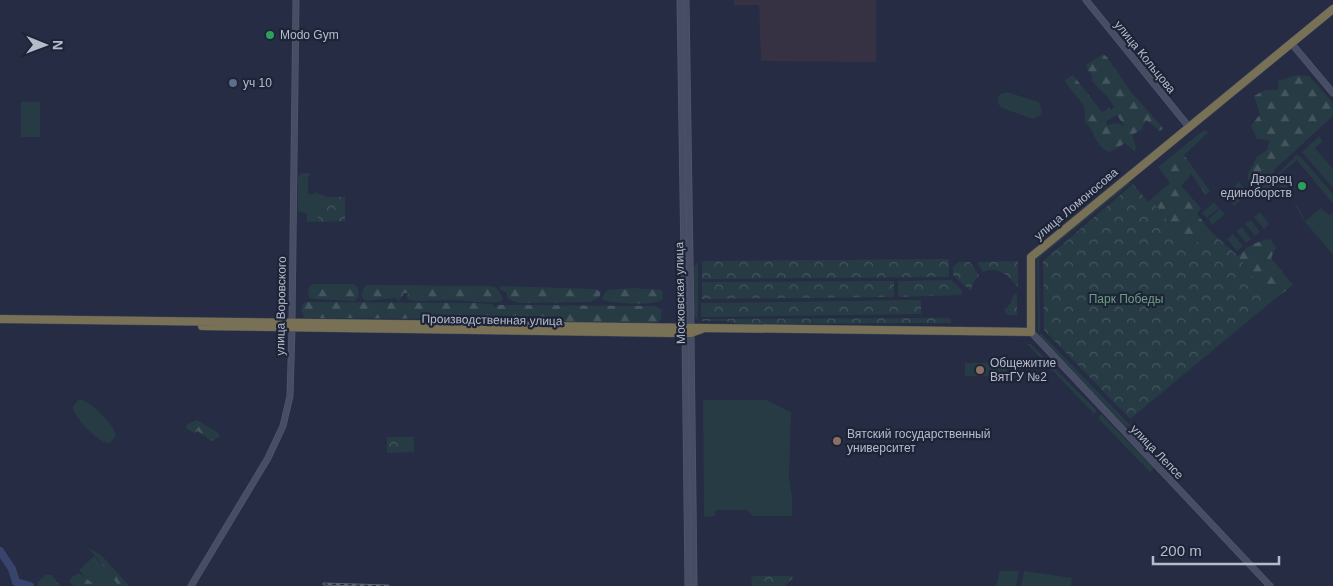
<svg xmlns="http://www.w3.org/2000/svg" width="1333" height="586" viewBox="0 0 1333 586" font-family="Arial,sans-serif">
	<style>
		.medical { fill: #373243 }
		.grass { fill: #273b44 }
		.forest { fill: url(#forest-firs); fill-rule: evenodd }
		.park { fill: url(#park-crowns) }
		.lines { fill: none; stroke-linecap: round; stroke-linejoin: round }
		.river { stroke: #38446b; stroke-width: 8 }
		.secondary-casing { stroke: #515769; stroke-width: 7 }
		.highway-casing { stroke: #414759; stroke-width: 9 }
		.secondary { stroke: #474d65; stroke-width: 5.5 }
		.highway { stroke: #797156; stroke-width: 8 }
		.rail-casing { stroke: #5b6279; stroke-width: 3 }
		.rail { stroke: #1e2437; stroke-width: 1; stroke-dasharray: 4; stroke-linecap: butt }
		.leisure-dot { fill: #2e9e5b; stroke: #1e2437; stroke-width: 2 }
		.service-dot { fill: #5c6f8a; stroke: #1e2437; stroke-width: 2 }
		.education-dot { fill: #8d6e63; stroke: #1e2437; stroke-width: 2 }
		.labels { text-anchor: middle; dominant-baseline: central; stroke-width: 4.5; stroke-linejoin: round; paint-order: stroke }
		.poi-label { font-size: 12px; fill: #b6bbcc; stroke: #1e2437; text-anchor: start }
		.street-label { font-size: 12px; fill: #b6bbcc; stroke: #1e2437 }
		.park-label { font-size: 12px; fill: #6c9e80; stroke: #1e2437 }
	</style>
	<defs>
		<pattern id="forest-firs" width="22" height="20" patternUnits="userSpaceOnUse" patternTransform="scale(1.25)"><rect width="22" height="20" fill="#273b44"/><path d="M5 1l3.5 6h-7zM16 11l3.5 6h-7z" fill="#44555e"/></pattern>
		<pattern id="park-crowns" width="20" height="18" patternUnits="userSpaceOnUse" patternTransform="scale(1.25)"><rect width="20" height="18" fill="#273b44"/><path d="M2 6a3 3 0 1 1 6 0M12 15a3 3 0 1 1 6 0" fill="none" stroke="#44555e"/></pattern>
	</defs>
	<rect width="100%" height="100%" fill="#252c43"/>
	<path class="medical" d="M734,0H876V62L761,61L759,5H734Z"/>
	<path class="grass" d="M1007,92L1039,102L1042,111L1040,116L1033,119L1002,108C997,104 996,99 1000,94Z
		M21,102H40V137H21Z
		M1319,136L1323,141L1315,148L1333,169V188L1302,152Z
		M1296,155L1300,156L1333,194V204L1297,160L1279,175L1290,190L1284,194L1276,176Z
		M301,173H308L311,175L308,177V194H314L315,192L328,197H345V221L307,222V213L298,212V176Z
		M1126,182L1131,183L1039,258L1040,330L1038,332L1037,257Z
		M1239,182L1249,194L1243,199L1234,187Z
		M1230,189L1240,201L1234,206L1225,194Z
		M1292,200L1300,210L1305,221L1321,208L1329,215L1333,212V255L1305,222Z
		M1214,202L1219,208L1207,218L1202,213Z
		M1220,209L1225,214L1212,225L1208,219Z
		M1260,212L1269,224L1264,229L1254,217Z
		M1251,220L1260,232L1255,236L1245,224Z
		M1242,227L1251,239L1246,243L1236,231Z
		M1233,234L1243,246L1237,251L1227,239Z
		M698,262V320L694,315L693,268Z
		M1041,333L1131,426H1125L1041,338L1039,334Z
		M1027,344H1031L1097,411L1094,414Z
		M965,363H1007V376H965Z
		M79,399C90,400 116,426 116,436L110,443C100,445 72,417 73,406Z
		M703,400H766L791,412L789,477L792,497V516H753L747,510H716L715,516L704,517Z
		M1101,414L1154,468L1150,472L1098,418Z
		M94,556L120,586H92L79,570Z
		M1000,571H1019L1016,586H996Z
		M1024,571L1072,578L1071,586H1021Z"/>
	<path class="forest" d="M1103,54L1107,57L1131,92L1163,128L1160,131L1146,120L1141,130L1132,135L1136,147L1135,152L1125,143L1110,152C1094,147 1096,131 1085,122L1084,106L1066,83L1065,80L1073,75L1102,112L1109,108L1111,110L1114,107L1109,99L1092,81V74L1088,71L1086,65ZM1117,115L1125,127L1118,123L1107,125L1106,121Z
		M1297,75L1309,76L1333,103V116L1274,170L1272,183L1275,194H1263L1252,189L1247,176L1257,157L1267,150L1269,140L1257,139L1251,126L1260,114L1254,96L1265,90H1278V81Z
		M1204,130L1209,132L1184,155L1210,191L1206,195L1191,174L1181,186L1201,208L1197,214L1211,232L1189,248L1151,199L1170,183L1158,167Z
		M1270,239L1276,247L1271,258L1293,285L1271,302L1234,266C1239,249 1254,242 1270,239Z
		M312,284H354L358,288L359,297L354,301L310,299L308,294L309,288Z
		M368,285L490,286L496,287L503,298L502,301C497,304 465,301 460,300L414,301L407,299L408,293H404L399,301L394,298L366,301L363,299L361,294L365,286Z
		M501,286L595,289L601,292L599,298L590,302L519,303L508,299L506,292L499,289Z
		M633,288L662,290L663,299C657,306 609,304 601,299L607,290Z
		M307,302L475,303L492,304L495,307L498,305L655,306L662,310L661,319L654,326L637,323H589L586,321L583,324L581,322L544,324L485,319L305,318L301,310L303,303Z
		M197,420L217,432L220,437L211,441L198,431L194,433L186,428V425Z
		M88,547L103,557L129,586H119Z
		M79,573L96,586H74L69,582L73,576Z
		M46,575H52L60,586H38V582Z"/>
	<path class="park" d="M1133,184L1148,202L1151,199L1189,248L1211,232L1237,255L1271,302L1130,419L1044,330L1043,261Z
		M337,197H345V221L318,222L319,201L336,202Z
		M949,259V277L702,279V261Z
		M1018,261V287C1007,276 1000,265 983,272L977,262Z
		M958,262H970L979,275L973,283L971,291L953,275V267Z
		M951,280L961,289L962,295L898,297V281Z
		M894,281V297L702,299V282Z
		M1014,294H1017V315H1008L1004,310L1010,304Z
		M921,300V314L701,317V303Z
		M951,318V323L739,324L726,321H702V319Z
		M387,437H414V452L387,453Z
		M754,576H791L793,578L785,586H752L751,578Z"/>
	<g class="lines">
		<path class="river" d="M0,551L12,569L16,582L30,586"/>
		<g class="secondary-casing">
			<path id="secondary" d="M680,0L685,326
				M686,0L691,326
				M1086,0L1189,127
				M1292,44L1333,93
				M292,322L296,0
				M1031,332L1270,586
				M685,333L688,586
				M691,333L694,586
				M191,586L268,458L283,426L290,396L292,329"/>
		</g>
		<g class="highway-casing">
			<path id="highway" d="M0,319L1031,332V257L1333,9
				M202,326L674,333H691L702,329"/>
		</g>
		<use href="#secondary" class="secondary"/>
		<use href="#highway" class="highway"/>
		<g class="rail-casing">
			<path id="rail" d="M324,584L388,586"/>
		</g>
		<use href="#rail" class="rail"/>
	</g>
	<g class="leisure-dot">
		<circle cx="270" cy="35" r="5"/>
		<circle cx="1302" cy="186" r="5"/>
	</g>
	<circle class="service-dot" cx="233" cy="83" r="5"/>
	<g class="education-dot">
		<circle cx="980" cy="370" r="5"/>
		<circle cx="837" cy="441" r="5"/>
	</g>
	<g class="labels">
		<g class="poi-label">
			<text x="280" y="35">Modo Gym</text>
			<text x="243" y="83">уч 10</text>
			<text x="1292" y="179" text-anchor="end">Дворец<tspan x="1292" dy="14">единоборств</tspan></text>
			<text x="990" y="363">Общежитие<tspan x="990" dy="14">ВятГУ №2</tspan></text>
			<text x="847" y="434">Вятский государственный<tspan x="847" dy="14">университет</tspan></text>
		</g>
		<g class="street-label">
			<text transform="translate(1145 57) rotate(51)">улица Кольцова</text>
			<text transform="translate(1076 204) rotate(-40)">улица Ломоносова</text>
			<text transform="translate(680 293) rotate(-91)">Московская улица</text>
			<text transform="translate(281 306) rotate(-89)">улица Воровского</text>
			<text transform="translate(492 320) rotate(1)">Производственная улица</text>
			<text transform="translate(1157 452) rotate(46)">улица Лепсе</text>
		</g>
		<g class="park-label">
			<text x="1126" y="299">Парк Победы</text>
		</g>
	</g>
	<g transform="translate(45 45) rotate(91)" stroke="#1e2437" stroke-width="4" paint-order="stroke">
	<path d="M0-4L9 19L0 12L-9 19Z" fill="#b6bbcc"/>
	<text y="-8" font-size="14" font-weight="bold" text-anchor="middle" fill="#b6bbcc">N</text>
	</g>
	<path d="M1153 556v8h126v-8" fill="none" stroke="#b6bbcc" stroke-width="2.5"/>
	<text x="1160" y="556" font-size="15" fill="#b6bbcc" stroke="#1e2437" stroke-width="4" paint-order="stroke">200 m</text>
</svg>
